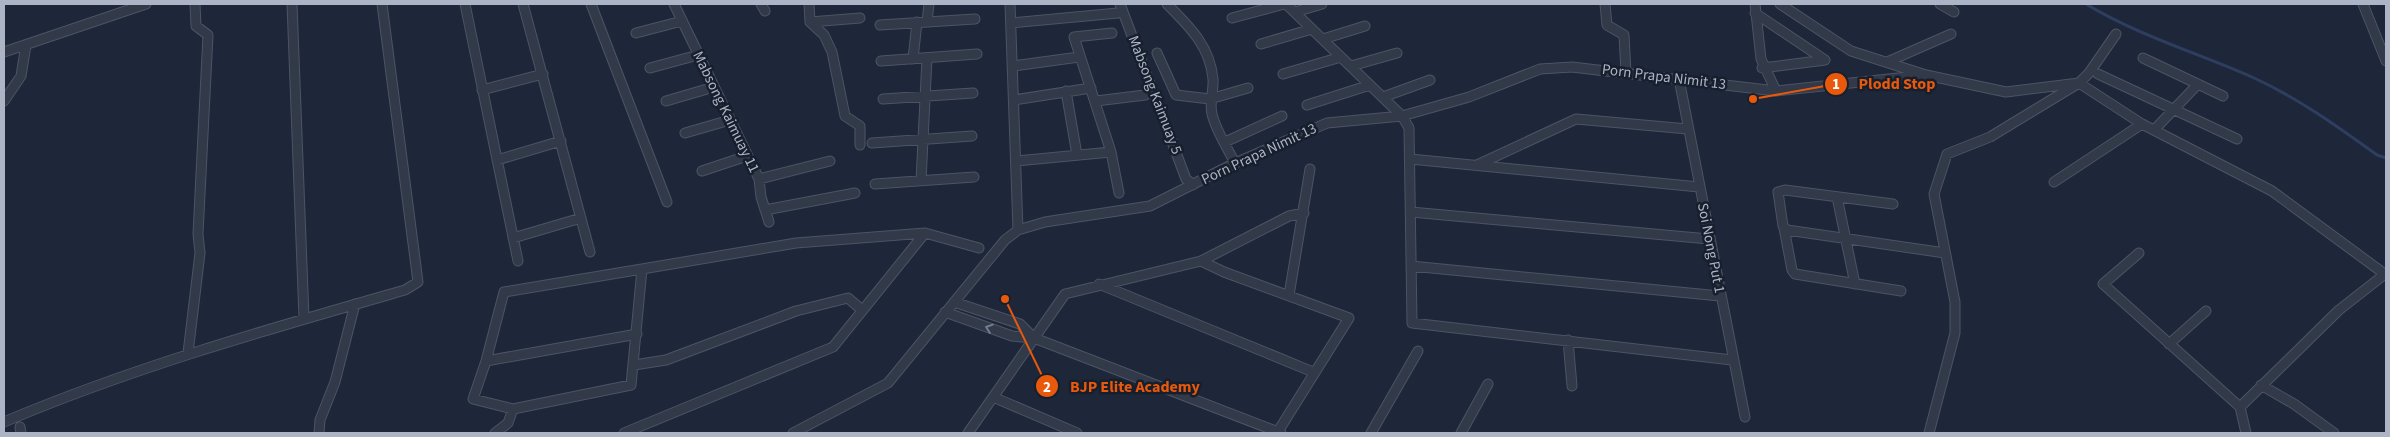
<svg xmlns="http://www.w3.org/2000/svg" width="2390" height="437" viewBox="0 0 2390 437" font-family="'Source Sans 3',sans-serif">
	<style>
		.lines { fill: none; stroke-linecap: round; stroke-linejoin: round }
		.stream { stroke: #2e3e60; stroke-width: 3 }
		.street-casing { stroke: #4c5464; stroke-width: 11 }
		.street { stroke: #323949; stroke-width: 9 }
		.oneway { stroke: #757d8e }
		.labels { text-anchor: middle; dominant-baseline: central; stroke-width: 5; stroke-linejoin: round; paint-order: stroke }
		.street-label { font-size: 15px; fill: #acb4c6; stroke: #171f2d }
		.leader { fill: none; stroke: #e8590c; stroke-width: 2 }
		.callout-dot { fill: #e8590c; stroke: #171f2d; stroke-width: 2 }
		.mark-label { font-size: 15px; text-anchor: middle; font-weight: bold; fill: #fff }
		.callout-label { font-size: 16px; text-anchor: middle; font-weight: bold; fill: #e8590c; stroke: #171f2d; stroke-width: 5; stroke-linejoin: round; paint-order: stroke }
	</style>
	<rect width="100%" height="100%" fill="#1e2739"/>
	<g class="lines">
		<path class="stream" d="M2086,4C2139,36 2198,53 2254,78C2298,98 2338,127 2377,155L2386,158"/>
		<g class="street-casing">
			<path id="street" d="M292,4L304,318
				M465,4L518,261
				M523,4L590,252
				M591,4L667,202
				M674,4L759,179L761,197L769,222
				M761,4L765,11
				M809,4L810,22L824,35L832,52L845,116L860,126V145
				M1010,4L1018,230
				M1120,4L1186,179L1193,185
				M1167,4C1189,26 1210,46 1213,79C1214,90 1209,102 1212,114C1216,131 1227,147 1235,163
				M1286,4L1402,116L1409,128L1412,323L1732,360
				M1605,4L1607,25L1624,35L1626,73
				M1755,4L1761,59L1776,91
				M1780,4L1851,51L1926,75L2006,92L2079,83L2142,124L2272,191L2386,275
				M1940,4L1954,12
				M2363,4L2386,61
				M1295,12L1322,4
				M1755,13L1825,60L1762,68
				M1232,18L1284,4
				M810,22L860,18
				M927,22L929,4
				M1011,23L1118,13
				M880,25L975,19
				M636,33L682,21
				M1112,33L1074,37L1111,152L1119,193
				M1323,39L1365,26
				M1261,44L1312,29
				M4,52L146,4
				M1157,53L1176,95L1210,99L1248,88
				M2143,58L2223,96
				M913,59L917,22
				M881,61L977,54
				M1887,62L1951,34
				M1013,66L1079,57
				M1351,66L1397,53
				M650,68L698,55
				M1283,74L1341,57
				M2098,74L2237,139
				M1679,79L1745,417
				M482,90L543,74
				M1066,91L1077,155
				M1383,97L1430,80
				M883,99L973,93
				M1014,100L1091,88
				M4,101L21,76L26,45
				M666,101L714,87
				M1096,101L1145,95
				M1307,105L1370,85
				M2154,130L2198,84
				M685,133L730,120
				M1225,142L1282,116
				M872,143L972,136
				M1410,159L1699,187
				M497,160L561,141
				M1016,161L1111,152
				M1477,165L1576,119L1688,129
				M702,171L747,156
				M759,179L830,161
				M921,181L927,58
				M2054,182L2142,124
				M875,184L974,177
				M1837,197L1855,284
				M1893,204L1785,190L1778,192L1783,226L1787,230L1945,253
				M765,210L855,193
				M1411,212L1709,239
				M1784,228L1792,270L1795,274L1901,291
				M513,238L581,218
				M2139,253L2103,284L2240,407L2246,433
				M1201,261L1224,272L1349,318L1277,433
				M1411,266L1720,296
				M642,269L631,385L513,409L473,399L486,361L504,292Z
				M642,269L796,243L925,233L979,248
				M1099,284L1313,372
				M1289,295L1310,169
				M954,302L1020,324L1034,338
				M945,312L1012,336L1034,338L1281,433
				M1568,340L1572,386
				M2169,344L2206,311
				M188,353L200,253L198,234L208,35L196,26L195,4
				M486,361L637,334
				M634,365L666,360L796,311L848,298L862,310
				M2261,385L2294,404L2334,433
				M993,397L1077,433
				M2240,407L2339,310L2385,274
				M4,422C134,367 269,329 405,290L418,282L382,4
				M20,427L21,433
				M319,433L320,420L335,382L355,304
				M495,433L508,423L513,409
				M624,433L833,347L925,233
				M793,433L888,383L1005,240L1018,230L1045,222L1150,206L1235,163L1327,123L1402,116L1469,97L1540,69L1572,67L1776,91L1926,75
				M968,433L1065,294L1201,261L1289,216L1304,213
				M1371,433L1418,351
				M1461,433L1488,384
				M1929,433L1955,333V302L1934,194L1947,154L1990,137L2079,83L2089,73L2116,34"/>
		</g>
		<use href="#street" class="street"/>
	</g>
	<defs><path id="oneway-chevron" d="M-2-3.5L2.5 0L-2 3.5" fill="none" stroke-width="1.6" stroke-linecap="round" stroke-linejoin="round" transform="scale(1.25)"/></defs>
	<use class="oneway" href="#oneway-chevron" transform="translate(989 328) rotate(-161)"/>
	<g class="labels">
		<g class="street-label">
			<text transform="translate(1664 77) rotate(7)">Porn Prapa Nimit 13</text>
			<text transform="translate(1155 95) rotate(69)">Mabsong Kaimuay 5</text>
			<text transform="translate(726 112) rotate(64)">Mabsong Kaimuay 11</text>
			<text transform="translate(1259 154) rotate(-25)">Porn Prapa Nimit 13</text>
			<text transform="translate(1711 248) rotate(79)">Soi Nong Put 1</text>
		</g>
	</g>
	<path class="leader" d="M1753 99L1836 84M1005 299L1047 386"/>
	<g class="callout-dot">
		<circle cx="1753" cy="99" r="5"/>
		<circle cx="1005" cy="299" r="5"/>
		<circle cx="1836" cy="84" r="12"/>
		<circle cx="1047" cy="386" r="12"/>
	</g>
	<g class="mark-label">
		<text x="1836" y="89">1</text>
		<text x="1047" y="392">2</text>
	</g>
	<g class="callout-label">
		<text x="1897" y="89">Plodd Stop</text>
		<text x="1135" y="392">BJP Elite Academy</text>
	</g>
	<rect width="2390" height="437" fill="none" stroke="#acb4c6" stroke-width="10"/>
</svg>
